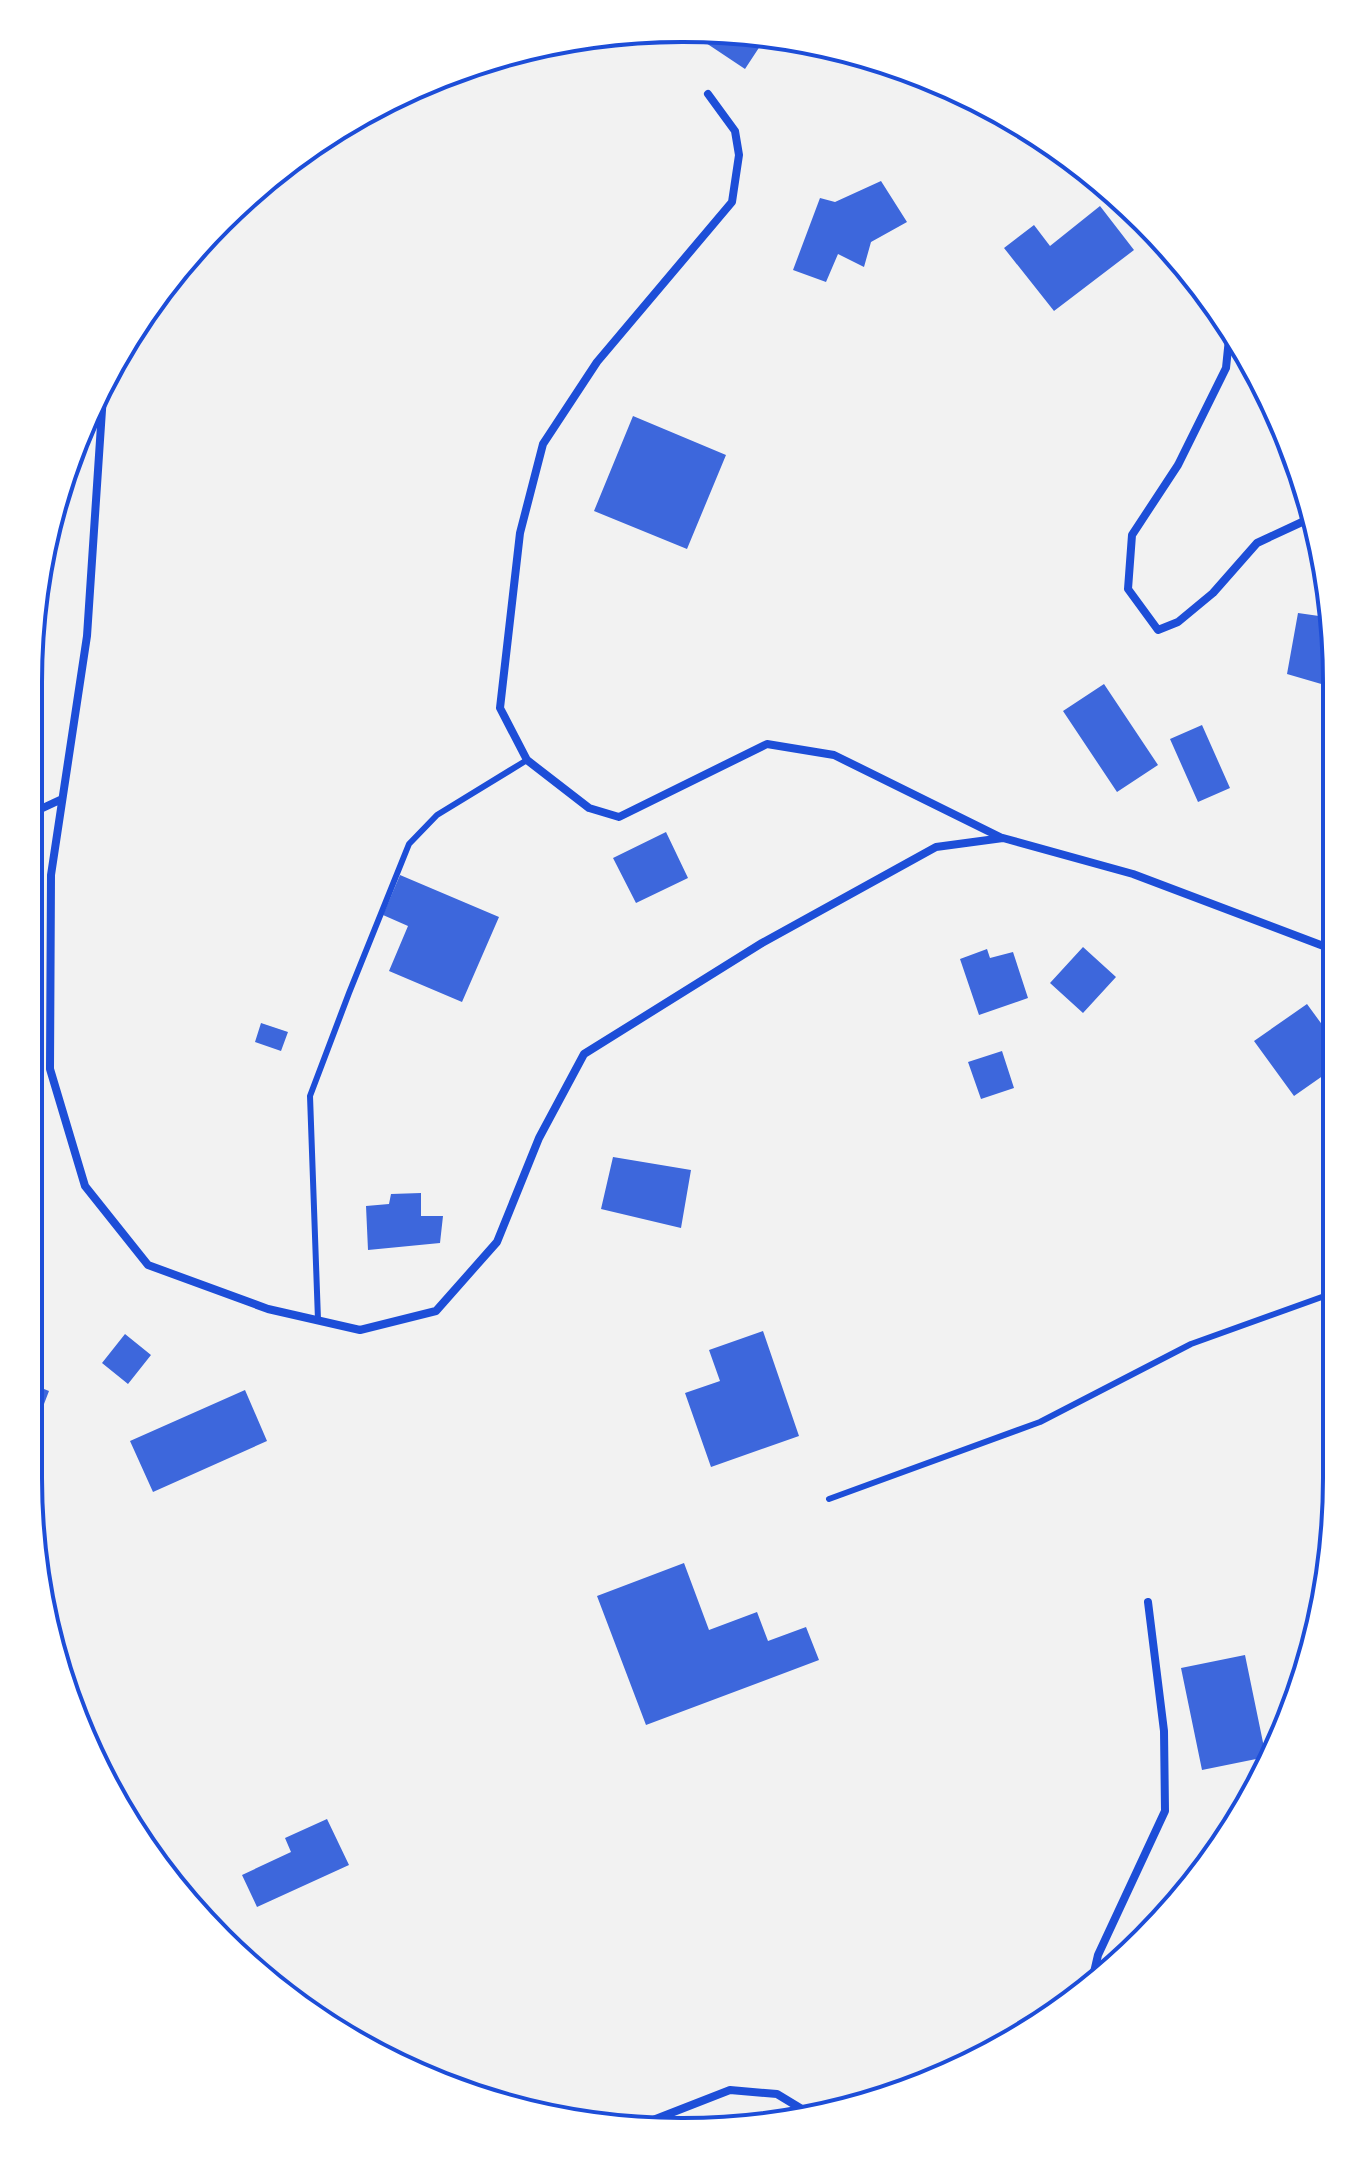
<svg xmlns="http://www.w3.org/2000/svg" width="1365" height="2160" viewBox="0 0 1365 2160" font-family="'Open Sans',sans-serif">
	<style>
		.building { fill: #3d67dc }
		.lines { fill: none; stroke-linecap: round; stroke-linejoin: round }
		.service { stroke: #1d4ed8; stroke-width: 6 }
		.minor { stroke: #1d4ed8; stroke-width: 8 }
		.rim { fill: none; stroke: #1d4ed8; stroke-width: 4 }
	</style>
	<rect width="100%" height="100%" fill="#f2f2f2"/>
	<path class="building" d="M688,31L767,34H768L745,69Z
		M881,181L907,222L871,242L864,267L838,254L826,282L793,270L820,198L835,202Z
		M1100,206L1134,250L1054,311L1004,248L1034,225L1050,246Z
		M633,416L726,455L687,549L594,511Z
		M36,590L41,591L35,621L34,597Z
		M1328,600L1336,640L1335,688L1287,674L1298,613L1326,617Z
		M1104,684L1158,765L1117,792L1063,711Z
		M1202,725L1230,788L1198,802L1170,739Z
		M666,832L688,878L636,903L613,858Z
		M400,875L499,917L462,1002L389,971L408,926L383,915Z
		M1083,947L1116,977L1083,1013L1050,983Z
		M987,949L990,958L1013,952L1028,998L979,1015L960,959Z
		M1307,1004L1334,1041V1068L1294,1096L1254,1041Z
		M261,1023L288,1032L281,1051L255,1042Z
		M1002,1051L1014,1088L981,1099L968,1062Z
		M613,1157L691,1170L681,1228L601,1209Z
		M421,1193V1216H443L440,1243L368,1250L366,1206L389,1204L391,1194Z
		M763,1331L799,1436L711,1467L685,1393L720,1381L709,1350Z
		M125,1334L151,1355L128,1384L102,1363Z
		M29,1383L49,1391L29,1443H28Z
		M245,1390L267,1441L153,1492L130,1441Z
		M684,1563L709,1630L757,1612L768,1641L806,1627L819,1660L646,1725L597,1596Z
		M1245,1655L1266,1757L1202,1770L1181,1668Z
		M327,1819L349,1865L257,1907L242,1875L291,1852L285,1838Z"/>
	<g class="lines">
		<path class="service" d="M318,1320L310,1096L349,993L409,844L437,815L527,760
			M829,1499L1040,1422L1191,1344L1333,1293"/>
		<path class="minor" d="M708,94L735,131L739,155L732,202L597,362L543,444L520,533L500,708L527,760L589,808L619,817L767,744L834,755L1002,838
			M1230,329L1226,368L1178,465L1132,535L1128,589L1158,630L1178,622L1213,593L1257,543L1315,516
			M100,387L103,395L87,636L51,875L50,1069L85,1186L148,1265L268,1309L360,1330L436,1311L497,1242L539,1138L584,1054L762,943L936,847L1003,838L1133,874L1334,950
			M32,813L62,799
			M1092,1981L1098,1955L1165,1811L1164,1731L1148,1602
			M630,2129L730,2090L777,2094L810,2114"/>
	</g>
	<path d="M0 0H1365V2160H0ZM682 42H683A640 640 0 0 1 1323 682V1478A640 640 0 0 1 683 2118H682A640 640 0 0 1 42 1478V682A640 640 0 0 1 682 42Z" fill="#fff" fill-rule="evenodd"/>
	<path class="rim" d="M682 42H683A640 640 0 0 1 1323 682V1478A640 640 0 0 1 683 2118H682A640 640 0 0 1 42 1478V682A640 640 0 0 1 682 42Z"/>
</svg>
